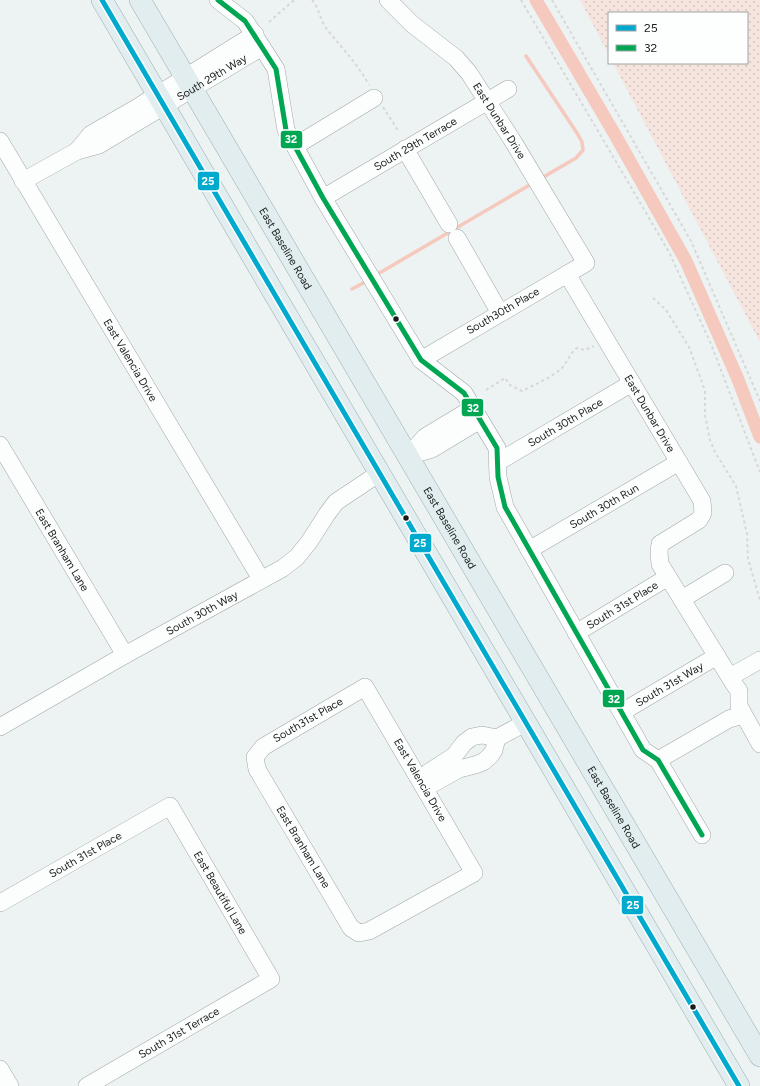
<svg xmlns="http://www.w3.org/2000/svg" width="760" height="1086" viewBox="0 0 760 1086" font-family="Figtree,sans-serif">
	<style>
		.green { fill: url(#green-dots) }
		.lines { fill: none; stroke-linecap: round; stroke-linejoin: round }
		.stream { stroke: #f5c9bd; stroke-width: 3.5 }
		.canal { stroke: #f5c9bd; stroke-width: 13 }
		.minor-casing { stroke: #a3a7a7; stroke-width: 18 }
		.major-casing { stroke: #9cb0b3; stroke-width: 22 }
		.path { stroke: #d6d8d8; stroke-width: 2; stroke-dasharray: 3 3; stroke-linecap: butt }
		.minor { stroke: #fcfdfd; stroke-width: 17 }
		.major { stroke: #e1edef; stroke-width: 21 }
		.bus-1-casing { stroke: #fdffff; stroke-width: 8 }
		.bus-2-casing { stroke: #fdffff; stroke-width: 8 }
		.bus-1 { stroke: #00a9ce; stroke-width: 5 }
		.bus-2 { stroke: #00a651; stroke-width: 5 }
		.bus-dot { fill: #181b1c; stroke: #fdffff; stroke-width: 1.5 }
		.labels { text-anchor: middle; dominant-baseline: central; stroke-width: 3; stroke-linejoin: round; paint-order: stroke }
		.street-label { font-size: 11px; fill: #181b1c; stroke: #fdffff }
		.line-badge { stroke: #fdffff; stroke-width: 1.5 }
		.badge-label { font-size: 11px; text-anchor: middle; font-weight: bold; fill: #fff }
	</style>
	<defs>
		<pattern id="green-dots" width="8" height="8" patternUnits="userSpaceOnUse"><rect width="8" height="8" fill="#f6e4df"/><path d="M2 2h.1M6 6h.1" fill="none" stroke="#d2c3bf" stroke-width="1.8" stroke-linecap="round"/></pattern>
	</defs>
	<rect width="100%" height="100%" fill="#edf2f2"/>
	<path class="green" d="M580,0H760V342L613,63H747V13H609V55Z"/>
	<g class="lines">
		<path class="stream" d="M526,56L577,133L582,142L583,150L576,158L540,179
			M376,275L533,183
			M352,289L367,281"/>
		<path class="canal" d="M536,0L614,133L686,261L737,377L760,437"/>
		<g class="minor-casing">
			<g id="minor">
				<path d="M218,0L245,21L276,69L286,130L323,198L421,360L464,393L497,448L498,477L505,507L643,750L658,760L702,835"/>
				<path id="s1" d="M388,0L412,24L456,58L469,73L514,143L586,263L421,360"/>
				<path id="s2" d="M0,141L261,579"/>
				<path d="M295,146L374,98"/>
				<path d="M405,149L449,224"/>
				<path d="M77,151L91,134L138,107L255,34"/>
				<path id="s3" d="M23,181L77,151L99,145L262,47"/>
				<path id="s4" d="M323,198L508,89"/>
				<path d="M457,238L500,313"/>
				<path id="s5" d="M567,274L702,501L703,513L699,520L660,544L659,552L660,564L734,684L739,691V706L760,744"/>
				<path id="s6" d="M0,445L125,655"/>
				<path d="M408,456L425,437L473,408"/>
				<path d="M408,456L432,449L480,420"/>
				<path id="s7" d="M498,462L632,383"/>
				<path id="s8" d="M529,550L679,462"/>
				<path d="M682,599L725,573"/>
				<path id="s9" d="M576,633L668,577"/>
				<path d="M730,677L760,660"/>
				<path d="M365,687L474,873L369,931L359,933L351,928L257,769L255,757L263,747Z"/>
				<path id="s10" d="M622,712L717,656"/>
				<path id="s11" d="M0,727L125,655L283,568L297,557L309,542L327,514L336,502L381,472"/>
				<path d="M658,760L729,719L743,715"/>
				<path d="M422,782L429,772L454,756L464,743L472,737L482,735L497,738L527,722"/>
				<path d="M422,782L434,783L459,769L475,765L483,762L490,756L494,750L497,738"/>
				<path id="s12" d="M0,903L170,806L271,979L87,1086"/>
				<path d="M0,1069L10,1086"/>
			</g>
		</g>
		<g class="major-casing">
			<g id="major">
				<path d="M102,0L739,1086"/>
				<path id="s13" d="M140,0L760,1056"/>
			</g>
		</g>
		<path class="path" d="M312,0C318,6 320,19 326,28C341,47 357,63 369,85
			M521,0L669,252L711,344L760,472
			M552,0L691,241L760,401
			M269,22L294,0
			M383,107L399,132
			M653,298L666,310L689,347L699,374L705,391V415L710,440L715,452L736,486L747,534L748,559L760,600
			M486,390L505,378L510,385L522,391C534,385 552,377 562,368C568,361 570,353 577,348L585,350L594,346"/>
		<use href="#minor" class="minor"/>
		<use href="#major" class="major"/>
		<g class="bus-1-casing">
			<path id="bus-1" d="M102,0L739,1086"/>
		</g>
		<g class="bus-2-casing">
			<path id="bus-2" d="M218,0L245,21L276,69L286,130L323,198L421,360L464,393L497,448L498,477L505,507L643,750L658,760L702,835"/>
		</g>
		<use href="#bus-1" class="bus-1"/>
		<use href="#bus-2" class="bus-2"/>
	</g>
	<g class="bus-dot">
		<circle cx="396" cy="319" r="3.5"/>
		<circle cx="406" cy="518" r="3.5"/>
		<circle cx="693" cy="1007" r="3.5"/>
	</g>
	<g class="labels">
		<g class="street-label">
			<text stroke="none"><textPath href="#s3" startOffset="216">South 29th Way</textPath></text>
			<text stroke="none"><textPath href="#s1" startOffset="166">East Dunbar Drive</textPath></text>
			<text stroke="none"><textPath href="#s4" startOffset="107">South 29th Terrace</textPath></text>
			<text stroke="none"><textPath href="#s13" startOffset="288">East Baseline Road</textPath></text>
			<text transform="translate(503 311) rotate(-30)">South30th Place</text>
			<text stroke="none"><textPath href="#s2" startOffset="255">East Valencia Drive</textPath></text>
			<text stroke="none"><textPath href="#s5" startOffset="162">East Dunbar Drive</textPath></text>
			<text stroke="none"><textPath href="#s7" startOffset="78">South 30th Place</textPath></text>
			<text stroke="none"><textPath href="#s8" startOffset="87">South 30th Run</textPath></text>
			<text stroke="none"><textPath href="#s13" startOffset="612">East Baseline Road</textPath></text>
			<text stroke="none"><textPath href="#s6" startOffset="122">East Branham Lane</textPath></text>
			<text stroke="none"><textPath href="#s9" startOffset="54">South 31st Place</textPath></text>
			<text stroke="none"><textPath href="#s11" startOffset="232">South 30th Way</textPath></text>
			<text stroke="none"><textPath href="#s10" startOffset="55">South 31st Way</textPath></text>
			<text transform="translate(308 720) rotate(-30)">South31st Place</text>
			<text transform="translate(420 780) rotate(60)">East Valencia Drive</text>
			<text stroke="none"><textPath href="#s13" startOffset="936">East Baseline Road</textPath></text>
			<text transform="translate(303 847) rotate(59)">East Branham Lane</text>
			<text stroke="none"><textPath href="#s12" startOffset="98">South 31st Place</textPath></text>
			<text stroke="none"><textPath href="#s12" startOffset="296">East Beautiful Lane</textPath></text>
			<text transform="translate(179 1033) rotate(-30)">South 31st Terrace</text>
		</g>
	</g>
	<g class="line-badge">
		<rect x="280" y="130" width="23" height="19" rx="4" fill="#00a651"/>
		<rect x="197" y="171" width="23" height="20" rx="4" fill="#00a9ce"/>
		<rect x="461" y="398" width="23" height="19" rx="4" fill="#00a651"/>
		<rect x="409" y="533" width="23" height="20" rx="4" fill="#00a9ce"/>
		<rect x="602" y="689" width="23" height="19" rx="4" fill="#00a651"/>
		<rect x="621" y="895" width="23" height="20" rx="4" fill="#00a9ce"/>
	</g>
	<g class="badge-label">
		<text x="291" y="143">32</text>
		<text x="208" y="185">25</text>
		<text x="473" y="412">32</text>
		<text x="420" y="547">25</text>
		<text x="614" y="703">32</text>
		<text x="633" y="909">25</text>
	</g>
	<rect x="608" y="12" width="140" height="52" fill="#fdffff" stroke="#a1a4a4"/>
	<rect x="616" y="25" width="20" height="6" fill="#00a9ce" stroke="#a1a4a4"/>
	<text x="644" y="32" font-size="12" fill="#181b1c">25</text>
	<rect x="616" y="45" width="20" height="6" fill="#00a651" stroke="#a1a4a4"/>
	<text x="644" y="52" font-size="12" fill="#181b1c">32</text>
</svg>
